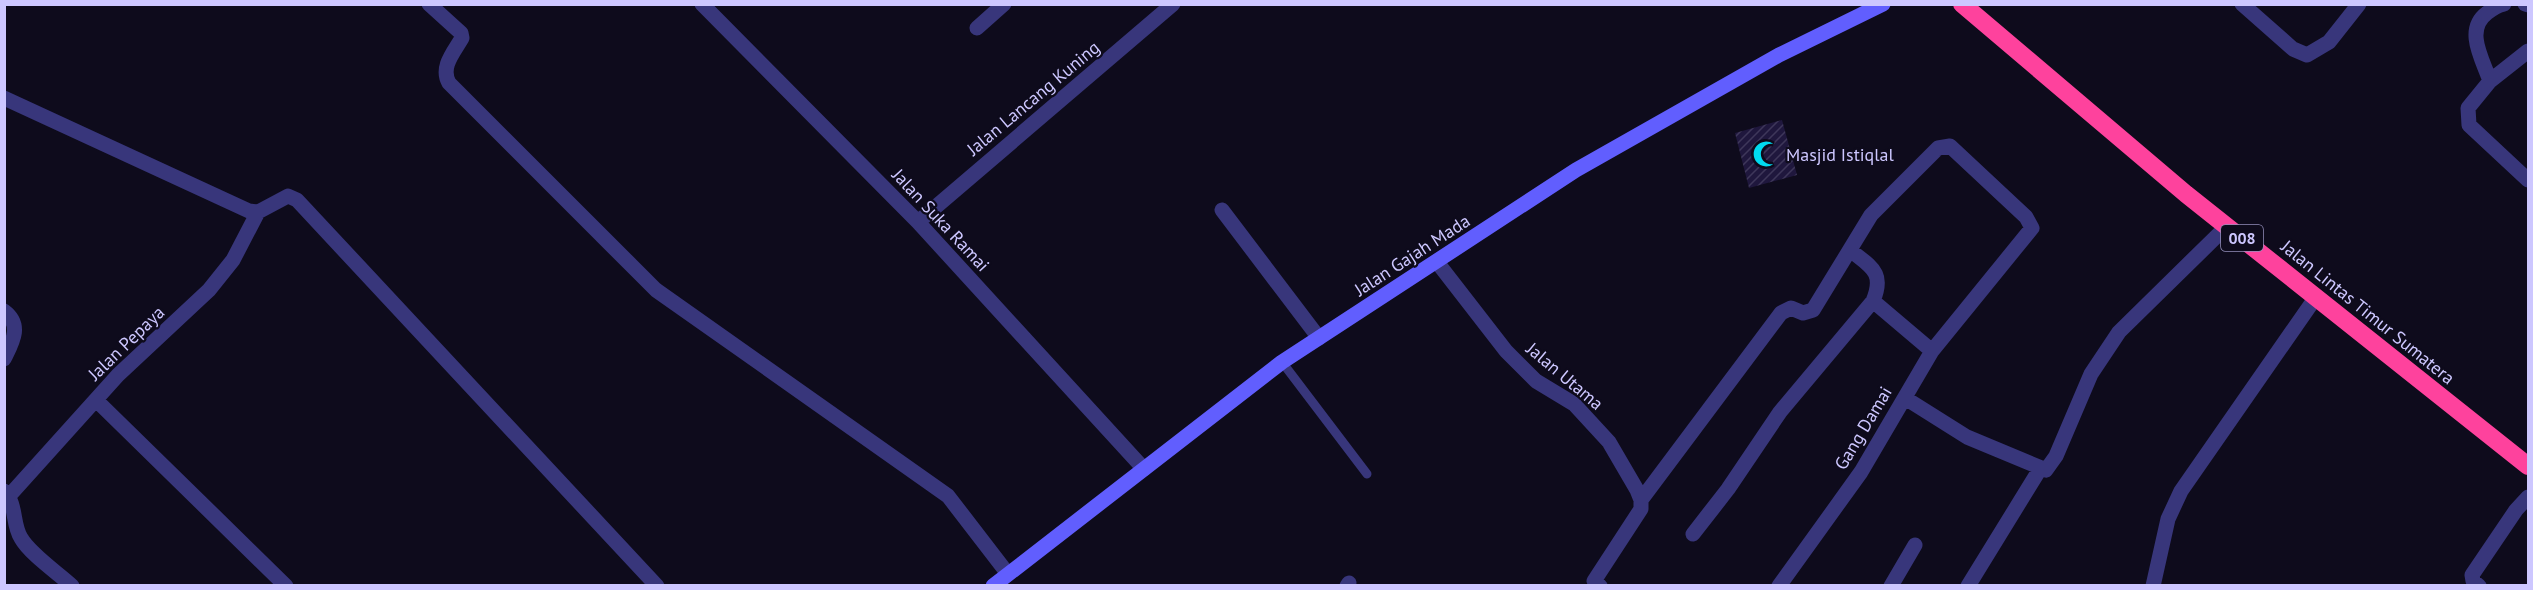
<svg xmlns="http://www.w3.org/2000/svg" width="2533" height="590" font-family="'PT Sans',sans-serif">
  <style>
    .building { fill: url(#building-hatch) }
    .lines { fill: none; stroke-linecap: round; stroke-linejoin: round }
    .lane { stroke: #38367b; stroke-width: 9 }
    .street { stroke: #38367b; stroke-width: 15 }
    .secondary { stroke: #615efe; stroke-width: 15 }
    .highway { stroke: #fe429d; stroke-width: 18 }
    .labels { text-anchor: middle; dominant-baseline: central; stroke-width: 4.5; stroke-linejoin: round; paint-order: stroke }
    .shield { fill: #0e0b1c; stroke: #948fbb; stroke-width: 1.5 }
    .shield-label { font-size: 16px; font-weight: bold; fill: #cdc7ff }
    .street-label { font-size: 18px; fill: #cdc7ff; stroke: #0e0b1c }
    .poi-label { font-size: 18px; fill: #cdc7ff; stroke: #0e0b1c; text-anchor: start }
  </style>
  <defs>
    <pattern id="building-hatch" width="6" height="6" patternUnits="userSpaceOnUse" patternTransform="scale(1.5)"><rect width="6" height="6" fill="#1f173d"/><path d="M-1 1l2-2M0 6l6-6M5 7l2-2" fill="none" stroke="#3e375a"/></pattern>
  </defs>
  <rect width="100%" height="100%" fill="#0e0b1c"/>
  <path class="building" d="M 1782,120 L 1797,175 L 1749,188 L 1735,133 Z"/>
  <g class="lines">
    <path class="lane" d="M 1282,362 L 1367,474"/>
    <path class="street" d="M 429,4 L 461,33 L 462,38 C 454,52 440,67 449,83 L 656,290 L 948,496 L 1008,574
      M 702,4 L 918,222 L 1144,469
      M 2242,4 L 2293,49 L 2307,55 L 2329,42 L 2359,4
      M 2504,4 C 2497,5 2492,9 2487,13 C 2464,30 2483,60 2490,81 L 2528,51
      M 2525,4 L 2528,5
      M 977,28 L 1004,4
      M 2490,81 L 2468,108 L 2469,125 L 2528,180
      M 4,98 L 249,211 L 258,212 L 288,196 L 297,200 L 657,586
      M 1222,210 L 1319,338
      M 918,222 L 1173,4
      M 1437,262 L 1506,351 L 1536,381 L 1574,404 L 1609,442 L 1637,490 L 1641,500 L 1641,509 L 1594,581 L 1600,586
      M 1873,301 L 1932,351
      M 4,311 C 23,325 12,343 4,359
      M 1905,398 L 1967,437 L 2046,470 L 2056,456 L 2091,374 L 2119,332 L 2227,226
      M 96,400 L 286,586
      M 4,491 C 17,504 12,524 21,538 C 30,554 58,573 72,586
      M 9,496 L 118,375 L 209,290 L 233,260 L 258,212
      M 1641,500 L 1781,313 L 1791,308 L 1803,313 L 1813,310 L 1871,215 L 1938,148 L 1950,146 L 2026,217 L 2032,228 L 1932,351 L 1861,472 L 1779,586
      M 1693,534 L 1728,489 L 1780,412 L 1873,301 C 1885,272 1871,267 1850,250
      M 1347,586 L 1349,583
      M 1891,586 L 1915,545
      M 1968,586 L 2040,469
      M 2153,586 L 2168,519 L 2181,491 L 2316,297
      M 2479,586 L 2473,581 L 2472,575 L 2516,510 L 2528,497"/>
    <path class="secondary" d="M 993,586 L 1282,362 L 1576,170 L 1779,55 L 1883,4"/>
    <path class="highway" d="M 1962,4 L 2186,194 L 2528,466"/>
  </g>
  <defs>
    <g id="mosque-bare" transform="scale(2.07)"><path d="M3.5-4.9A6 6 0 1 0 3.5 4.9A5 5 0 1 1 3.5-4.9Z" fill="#01daf0" stroke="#0e0b1c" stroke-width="2.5" paint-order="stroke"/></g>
  </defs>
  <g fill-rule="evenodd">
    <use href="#mosque-bare" x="1766" y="154"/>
  </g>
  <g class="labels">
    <rect class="shield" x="2221" y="225" width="42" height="26" rx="4.5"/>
    <g class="shield-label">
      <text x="2242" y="238">008</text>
    </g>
    <g class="street-label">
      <text transform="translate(1033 98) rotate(-40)">Jalan Lancang Kuning</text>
      <text transform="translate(941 220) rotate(47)">Jalan Suka Ramai</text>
      <text transform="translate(1412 255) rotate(-33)">Jalan Gajah Mada</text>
      <text transform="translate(2368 312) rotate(39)">Jalan Lintas Timur Sumatera</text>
      <text transform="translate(126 343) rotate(-44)">Jalan Pepaya</text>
      <text transform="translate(1565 376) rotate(40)">Jalan Utama</text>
      <text transform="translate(1863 428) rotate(-59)">Gang Damai</text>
    </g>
    <g class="poi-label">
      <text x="1786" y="154">Masjid Istiqlal</text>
    </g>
  </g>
  <rect width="2533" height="590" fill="none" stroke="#cdc7ff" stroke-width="12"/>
</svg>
